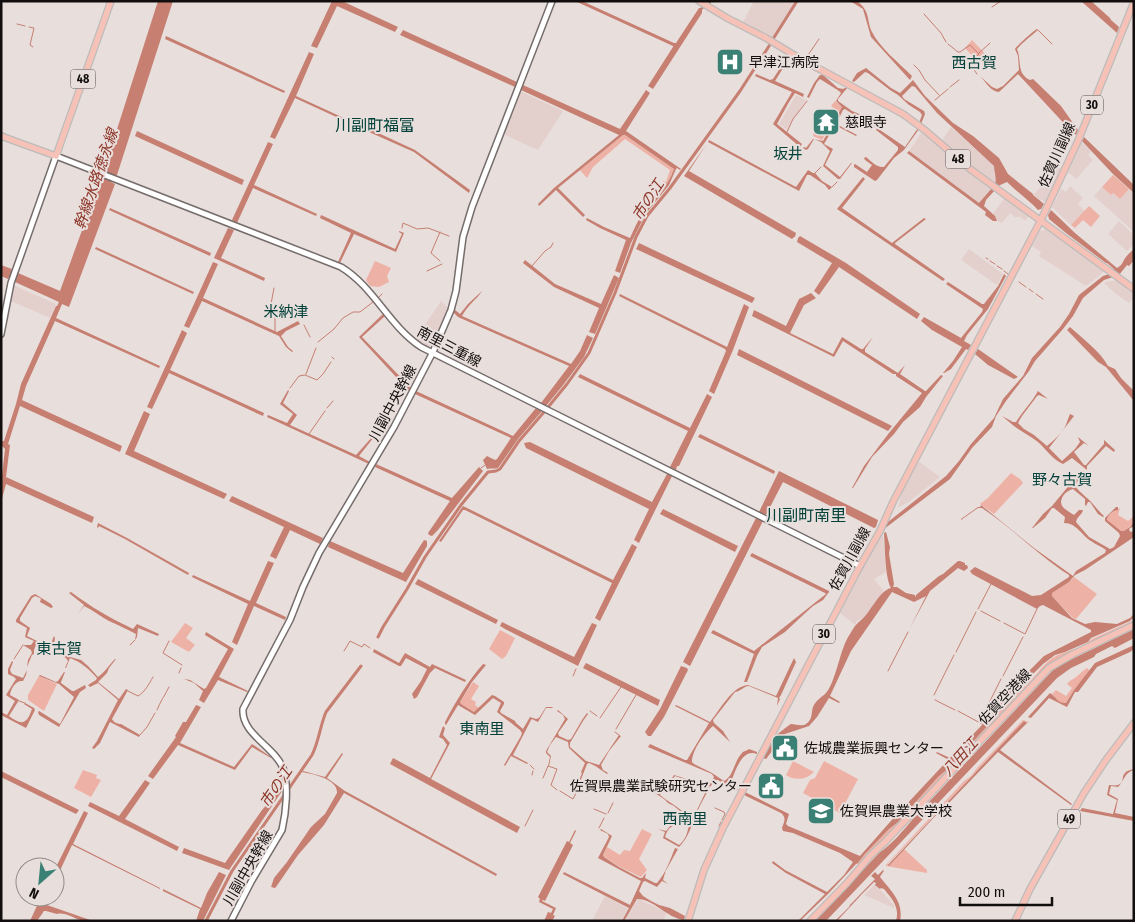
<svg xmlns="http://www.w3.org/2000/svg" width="1135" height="922" font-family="'Fira Sans Condensed','Noto Sans JP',sans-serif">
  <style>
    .built { fill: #e3d0cd }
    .green { fill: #eeb1a5 }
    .water { fill: #c67f71; fill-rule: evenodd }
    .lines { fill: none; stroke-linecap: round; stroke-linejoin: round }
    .stream { stroke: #c67f71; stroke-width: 1 }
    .canal { stroke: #c67f71; stroke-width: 3 }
    .secondary-casing { stroke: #756d6b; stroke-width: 8 }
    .primary-casing { stroke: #bcbcbb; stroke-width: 8 }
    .secondary { stroke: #fff; stroke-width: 5 }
    .primary { stroke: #f6c2b8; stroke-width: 5.5 }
    .labels { text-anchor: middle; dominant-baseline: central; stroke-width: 4; stroke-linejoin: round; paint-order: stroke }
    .shield { fill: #e8dedc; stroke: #524c4b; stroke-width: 1 }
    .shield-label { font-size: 12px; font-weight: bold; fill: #110e0d }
    .poi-label { font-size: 14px; fill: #110e0d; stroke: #e8dedc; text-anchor: start }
    .street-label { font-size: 14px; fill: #110e0d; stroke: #e8dedc }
    .neighbourhood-label { font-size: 15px; fill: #014139; stroke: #e8dedc }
    .water-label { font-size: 15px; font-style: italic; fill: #8c3527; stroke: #e8dedc }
    .quarter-label { font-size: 16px; fill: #014139; stroke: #e8dedc }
  </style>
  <rect width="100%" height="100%" fill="#e8dedc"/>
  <path class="built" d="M 754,1 L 796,1 L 773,38 L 743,22 Z
    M 520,91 L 563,111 L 538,150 L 503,134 Z
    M 796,95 L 806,100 L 793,119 L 787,130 L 779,124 Z
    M 951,127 L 994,166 L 994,173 L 996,179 L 994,184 L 966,164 L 941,142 Z
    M 922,132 L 960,164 L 992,188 L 979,203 L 909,151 Z
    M 1082,142 L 1091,151 L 1088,155 L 1093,160 L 1076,179 L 1068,172 Z
    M 1058,167 L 1062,170 L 1045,203 L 1041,199 L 1040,201 L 1034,195 L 1034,194 Z
    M 1070,186 L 1083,198 L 1078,204 L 1085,211 L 1071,225 L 1052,207 L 1061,189 L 1066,192 Z
    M 1102,187 L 1111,195 L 1112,193 L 1120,199 L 1129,189 L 1134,193 L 1134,232 L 1094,196 Z
    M 1005,197 L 1030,215 L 1025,221 L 1020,217 L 1015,217 L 1010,213 L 1002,223 L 999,222 L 993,214 Z
    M 1119,221 L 1134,235 L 1134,244 L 1127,251 L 1108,234 Z
    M 1046,229 L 1052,234 L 1054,233 L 1105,271 L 1086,286 L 1039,256 L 1041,252 L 1032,246 L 1040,231 Z
    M 969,249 L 1003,274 L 997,285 L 961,260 Z
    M 1118,280 L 1134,292 L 1134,301 L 1132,300 L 1129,303 L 1116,294 L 1104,283 L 1106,282 Z
    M 13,285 L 56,304 L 50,318 L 9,300 Z
    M 441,301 L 449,309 L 445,320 L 434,344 L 427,347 L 415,340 Z
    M 918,461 L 940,477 L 910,501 L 898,508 L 902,492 Z
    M 883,534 L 886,572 L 874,579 L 884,591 L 865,616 L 857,621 L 855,625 L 839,612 L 880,535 Z
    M 875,884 L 894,905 L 894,908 L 864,895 Z
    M 605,896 L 631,910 L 638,899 L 666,912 L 666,914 L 663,921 L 592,921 Z"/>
  <path class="green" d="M 972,40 L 991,60 L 985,66 L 977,57 L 975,59 L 965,48 Z
    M 835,101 L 842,107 L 822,140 L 813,136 L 814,130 L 821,119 L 830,125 L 837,112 L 833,110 L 834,108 L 831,106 Z
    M 623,135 L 625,135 L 674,169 C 670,181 663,189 655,199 L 652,197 L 653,194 L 655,194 L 657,189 L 660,190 L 663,181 L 666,182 L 670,170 L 625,139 L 593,167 L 587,178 L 580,170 Z
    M 1113,175 L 1129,189 L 1120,199 L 1113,193 L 1111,195 L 1102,187 Z
    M 1089,206 L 1100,216 L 1091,227 L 1083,220 L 1075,228 L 1071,225 Z
    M 375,261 L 391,268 L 387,276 L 389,282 L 379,287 L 370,286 L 366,280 Z
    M 1011,473 L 1020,479 L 1023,483 L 994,514 L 980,504 L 988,498 Z
    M 1120,508 L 1118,515 L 1128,521 L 1134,516 C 1134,523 1130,527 1124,531 L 1121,531 L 1107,521 C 1107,513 1115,511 1120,508 Z
    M 1074,577 L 1097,594 L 1076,619 L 1073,618 L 1052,596 L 1052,593 L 1069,582 Z
    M 1132,621 L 1133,623 L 1072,652 L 1051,664 L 1008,707 L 1005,713 L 885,839 L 866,855 L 860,865 L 856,864 L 858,863 L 864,855 L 889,829 L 897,823 L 938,777 L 950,767 L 990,723 L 1006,704 L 1014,698 L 1014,699 L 1016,697 L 1015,694 C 1021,689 1028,684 1033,678 C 1040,670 1046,661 1056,656 C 1068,650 1082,649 1092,639 Z
    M 185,623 L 193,628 L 186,638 L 195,645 L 189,652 L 171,642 Z
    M 500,630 L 515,638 L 506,656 L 502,659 L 489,649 Z
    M 1087,668 L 1090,671 L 1074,690 L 1066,703 L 1065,704 L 1058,702 L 1052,694 L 1056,690 L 1066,696 L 1072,688 L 1067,684 C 1070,680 1072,680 1076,677 C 1080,674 1082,671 1087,668 Z
    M 39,676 L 57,684 L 44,711 L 28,700 L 28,695 Z
    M 473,682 L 479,686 L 471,699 L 476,702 L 475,705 L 479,708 L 474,712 L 461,704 L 460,702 Z
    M 1023,720 L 1029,722 L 1027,723 L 1024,721 L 888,864 L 890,865 L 904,849 L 927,870 L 927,873 L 886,866 L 886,865 L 964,781 L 971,776 L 977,768 Z
    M 793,761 L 814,772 C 806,780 795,781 786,775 Z
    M 824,761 L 858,779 L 840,813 L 803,793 L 810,780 L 815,778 Z
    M 83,770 L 97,775 L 96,778 L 101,780 L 91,797 L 74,788 Z
    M 642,829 L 652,834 L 639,859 L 647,870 L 641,877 L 620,867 L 603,856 L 607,847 L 620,855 L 624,850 L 630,851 Z"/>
  <path class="water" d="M 158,1 L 173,1 L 117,175 L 114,175 L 111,182 L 115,184 L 69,307 L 62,304 L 56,318 L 160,366 L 159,368 L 55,321 L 26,386 L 22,400 L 122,446 L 120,452 L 20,406 L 8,444 L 10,445 L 6,477 L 94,517 L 92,523 L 6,484 L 1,502 L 2,476 L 5,449 L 1,445 L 1,441 L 4,441 L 16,404 L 21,384 L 56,306 L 57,306 L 59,302 L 15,282 L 15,280 L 9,277 L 8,279 L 1,276 L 1,265 L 12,269 L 11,272 L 17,275 L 18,273 L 60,291 L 101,178 L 104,179 L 105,179 L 107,172 L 104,170 Z
    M 332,1 L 342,1 L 398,27 L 395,32 L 337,6 L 317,48 L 311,46 Z
    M 575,1 L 582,1 L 674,43 L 676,43 L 699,8 L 700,8 L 702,7 L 700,5 L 703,1 L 711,1 L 711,5 L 708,9 L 704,8 L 702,10 L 702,13 L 653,89 L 648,86 L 673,47 L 673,46 Z
    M 850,1 L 857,1 C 871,12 866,19 872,32 C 880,48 899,63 912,76 L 910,80 L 871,37 L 863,9 Z
    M 1081,1 L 1091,1 L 1110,18 L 1111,20 L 1119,27 L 1117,33 Z
    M 1037,29 L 1038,30 C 1031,36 1022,43 1017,49 C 1022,61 1016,73 1030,80 L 1033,79 L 1061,106 L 1078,130 L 1076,135 L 1071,131 L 1018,74 L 999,92 C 991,92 986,82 980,76 L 992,87 L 997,89 L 1003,86 L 1019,70 L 1018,56 L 1015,49 C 1017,46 1033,31 1037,29 Z
    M 403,30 L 517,82 L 515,87 L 400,35 Z
    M 166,36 L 285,91 L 284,93 L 165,39 Z
    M 309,52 L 314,54 L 296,96 L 357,124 L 356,126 L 295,98 L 275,139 L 270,137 Z
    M 788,56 L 790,57 L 775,81 L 804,94 L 803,97 L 795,93 L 789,102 L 777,124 L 802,144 L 800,147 L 773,124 L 792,92 L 755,76 L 756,74 L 770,80 L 773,79 Z
    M 866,68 L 891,88 L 900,93 L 913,80 L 925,96 L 953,123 L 973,136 L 999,158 L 1008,174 L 1033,194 L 1033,195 L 1044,204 L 1041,209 L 1038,210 C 1029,200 1017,192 1007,182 L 998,186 L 995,184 C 997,178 994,172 994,166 L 937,113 L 915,87 L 912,86 L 902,96 L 904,99 L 924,111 L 925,114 L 921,124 L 919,123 L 922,115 L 920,112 L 909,105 L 898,95 L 890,90 L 868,73 L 865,72 L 854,82 L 852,81 L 857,73 Z
    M 820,75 L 823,75 L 838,88 L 843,89 L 847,87 L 848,87 L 838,99 L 838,101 L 852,111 L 864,116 L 864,118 L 875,125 L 874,128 L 845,109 L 843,110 L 836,124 L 857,135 L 856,136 L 835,125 L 824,144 L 833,149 L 825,165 L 840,177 L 851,163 L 852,163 L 840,179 L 838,179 L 823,166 L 830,151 L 821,142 L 814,139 L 808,149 L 806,150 L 803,148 L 804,147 L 806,148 L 813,139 L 823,141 L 842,107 L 836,101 L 841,93 L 839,91 L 820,79 L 817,82 L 809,98 L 807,97 L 814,83 Z
    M 523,85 L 620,129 L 646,90 L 650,93 L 626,131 L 681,169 L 680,170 L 677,168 L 676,169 L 669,185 L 648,211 L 643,219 L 631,243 L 620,273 L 615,271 L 626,240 L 600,228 L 586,220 L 587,218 L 604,227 L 630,238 C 634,230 637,221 643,214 C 654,199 668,187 674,169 L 625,135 L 623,135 L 558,188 L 585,215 L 583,217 L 556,190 L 539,206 L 538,204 L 554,188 L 619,135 L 521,90 Z
    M 361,125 L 415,150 L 470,190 L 469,193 L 414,152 L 360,128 Z
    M 877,128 L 905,147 L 918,128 L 919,129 L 904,150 L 894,158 L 877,180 L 875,181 L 854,167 L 854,165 L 855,164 L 867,172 L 872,165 L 865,160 L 864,158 L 866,157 C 871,161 877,168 884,167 L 898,150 L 898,147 L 876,130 Z
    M 137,131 L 244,180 L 242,185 L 135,136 Z
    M 1084,137 L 1134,185 L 1134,193 L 1113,174 L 1082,141 Z
    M 709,140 L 796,187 L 808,170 L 813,173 L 815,173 L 822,181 L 832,187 L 829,190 L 825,185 L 810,175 L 807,175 L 799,191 L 708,142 Z
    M 268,142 L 273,144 L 254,185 L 317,214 L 316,216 L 253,188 L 237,223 L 232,220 Z
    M 706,145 L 689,171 L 796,233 L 795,237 L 794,237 L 792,239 L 684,176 Z
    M 909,151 L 979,203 L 992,188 L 995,190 L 986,200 L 984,206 L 995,216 L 997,221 L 993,221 L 985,215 L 986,212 L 907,153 Z
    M 863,177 L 865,179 L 842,208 L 892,243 L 924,218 L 926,219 L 895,243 L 895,244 L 945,279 L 943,281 L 837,209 Z
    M 110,208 L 211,253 L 210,256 L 109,210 Z
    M 1051,210 L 1075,233 L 1117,268 C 1123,265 1122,262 1126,257 C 1128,254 1131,252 1134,249 L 1134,260 L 1129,266 L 1127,265 L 1119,275 L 1113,271 L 1114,269 L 1107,263 L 1106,263 L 1066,233 L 1049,219 L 1048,215 Z
    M 321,215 L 395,249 L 402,234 L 399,232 L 399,231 L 404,233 L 396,252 L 354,234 L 340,263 L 338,262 L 351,233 L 320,218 Z
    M 228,228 L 234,230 L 221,258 L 265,278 L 264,281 L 214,258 Z
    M 800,236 L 846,263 L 920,314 L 917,319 L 839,267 L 819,295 L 814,291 L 832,263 L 797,242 L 798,238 Z
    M 639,243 L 755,298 L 752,303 L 636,249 Z
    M 96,247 L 194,292 L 193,294 L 95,249 Z
    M 525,260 L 555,284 L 601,304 L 614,275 L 619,278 L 595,334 L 589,332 L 599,308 L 554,287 L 523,263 Z
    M 213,262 L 218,264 L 203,298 L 277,332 L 298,321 L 300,324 L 286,331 L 281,336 L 288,347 L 293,351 L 292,352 L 286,347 L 279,336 L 202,301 L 189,328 L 184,326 Z
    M 1004,274 L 1006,276 L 988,309 L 967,335 L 964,341 L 971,345 L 968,350 L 966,349 L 951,369 L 944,373 L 943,373 L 953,361 L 962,347 L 932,330 L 921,321 L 924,317 L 961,338 L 982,312 L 983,309 L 946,284 L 948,282 L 982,304 L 984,304 L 998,286 Z
    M 1109,274 L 1113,277 L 1104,280 L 1083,298 L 1073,316 L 1063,329 L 1035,361 L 1029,371 L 1006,401 L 996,416 L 992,427 L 972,448 L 950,479 L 884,529 L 888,522 L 946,476 L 959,461 L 971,444 L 994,418 L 1003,399 L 1023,376 L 1032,358 L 1060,327 L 1069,314 L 1079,295 L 1103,276 Z
    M 482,291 C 477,299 467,306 462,316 L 571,364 L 580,351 L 587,335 L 593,338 L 584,357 L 564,384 L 546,406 L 541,403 L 569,366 L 458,317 L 452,311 L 454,309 L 460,314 L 468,304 Z
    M 811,293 L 816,298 L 804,305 L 790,333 L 833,354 L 842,337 L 861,349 L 863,349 L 873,337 L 865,349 L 865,352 L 898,373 L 905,365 L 900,374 L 925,391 L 926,391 L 941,375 L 943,376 L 926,397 L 920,407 L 903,422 L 894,434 L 872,457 L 853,488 L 852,488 L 864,466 L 889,433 L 922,393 L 896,376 L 896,374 L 893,374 L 843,341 L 834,357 L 752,316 L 754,310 L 786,326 L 799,299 Z
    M 620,294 L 727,347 L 744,304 L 749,307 L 733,350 L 714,394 L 709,391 L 726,351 L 725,349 L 619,296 Z
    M 383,314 L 385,316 L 362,337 L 411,388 L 409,391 L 359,337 Z
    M 1070,327 C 1083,339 1100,351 1108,366 L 1115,369 L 1121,378 L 1134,391 L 1134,401 L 1106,367 L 1098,362 L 1067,330 Z
    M 182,330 L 187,333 L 170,370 L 264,413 L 263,416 L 169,373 L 152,409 L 147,407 Z
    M 739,349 L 892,426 L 888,431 L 737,355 Z
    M 978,349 L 1018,377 L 1014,379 L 988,365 L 975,354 Z
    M 580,374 L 690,428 L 707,394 L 712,397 L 679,466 L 677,466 L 676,470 L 670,467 L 688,431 L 578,377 Z
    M 288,390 L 289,391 L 283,403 L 297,415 L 290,425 L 356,455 L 373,436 L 388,425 L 389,426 L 374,437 L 359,456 L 370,462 L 369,464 L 267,417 L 268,415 L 287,423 L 293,414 L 280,404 Z
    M 416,391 L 513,436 L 536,408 L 542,411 L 518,439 L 498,468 C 494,469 491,468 487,469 L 483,460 L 487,456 L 495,460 L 497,459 L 511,438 L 415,394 Z
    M 1038,391 L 1048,399 L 1039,395 L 1037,396 C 1031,405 1023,413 1018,423 L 1024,429 L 1034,435 L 1047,446 C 1053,441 1061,434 1065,427 C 1067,423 1068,418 1070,414 L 1074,416 L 1049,448 L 1062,461 L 1075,449 L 1080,442 L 1078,437 L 1089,446 L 1084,443 L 1074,452 L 1084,465 L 1086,465 L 1104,444 L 1104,440 L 1115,450 L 1114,452 L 1106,446 L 1087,466 L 1087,470 L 1072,458 L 1063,464 C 1052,459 1046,449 1038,442 C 1031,436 1022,432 1014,426 C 1010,423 1006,419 1002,416 L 1013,422 L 1016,422 C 1023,411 1032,402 1038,391 Z
    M 144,411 L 150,414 L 134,451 L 227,494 L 224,499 L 125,454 Z
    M 700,434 L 775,471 L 774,474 L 698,437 Z
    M 530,442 L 652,502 L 667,474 L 672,476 L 639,543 L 634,540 L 649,509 L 526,448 L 524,443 Z
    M 376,464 L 452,498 L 479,467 L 483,471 L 438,530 L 432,536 L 429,535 L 428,533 L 450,501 L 375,467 Z
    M 779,471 L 878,520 L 876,527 L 874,528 L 783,482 L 766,515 L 759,512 Z
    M 1084,471 L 1086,472 C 1081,477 1076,481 1076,487 C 1080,493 1087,497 1092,503 C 1096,507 1099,512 1104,516 L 1103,517 L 1098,514 L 1090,502 L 1088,502 L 1086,506 L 1085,505 L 1085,499 L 1073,489 C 1069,490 1066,492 1063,496 C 1057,506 1066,510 1074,515 L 1079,510 L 1083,510 C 1082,515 1077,516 1076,522 L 1089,537 L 1110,549 L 1114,547 L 1120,536 L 1119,533 L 1105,521 L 1105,518 L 1116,507 L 1118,507 L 1118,510 C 1113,510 1107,516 1107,520 L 1121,531 L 1124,531 L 1130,527 L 1134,521 L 1133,527 L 1130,528 L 1129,530 L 1131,532 L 1134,531 L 1134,537 L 1085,570 L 1075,575 L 1069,582 L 1052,593 L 1052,596 L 1072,618 L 1085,624 L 1095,622 L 1117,624 L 1130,618 L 1134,614 L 1134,617 L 1130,621 L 1091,638 L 1088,642 L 1065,652 L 1055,655 L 1043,664 L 1028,679 L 1014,694 L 1014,698 L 1006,704 L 990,723 L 950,767 L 938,777 L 897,823 L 889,829 L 864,855 L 858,863 L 856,864 L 828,894 L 800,921 L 798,921 L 825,894 L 786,873 L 772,863 L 773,861 L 785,870 L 827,892 L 844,875 L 853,862 L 840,853 L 793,833 L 783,831 L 782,828 C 784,822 787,818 781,813 L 744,795 L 745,792 L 789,814 L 786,824 L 788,826 L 860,856 L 890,822 L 948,760 L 947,759 L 936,753 L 937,752 L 950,758 L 982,725 L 1001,700 L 1016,684 L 1044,656 L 1091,632 L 1091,630 L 1043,605 L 1040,606 L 1037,609 L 972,574 L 970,571 L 975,567 L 1032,596 L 1041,595 L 1069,577 L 1069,575 C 1038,555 1012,528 982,508 L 978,508 L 961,520 L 961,519 L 978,507 L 980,507 L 981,505 L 1034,548 L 1073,576 L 1076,571 L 1105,553 L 1106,550 C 1101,546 1096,545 1091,541 C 1082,536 1077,523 1064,523 L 1065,517 L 1054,508 L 1052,508 L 1045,518 L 1033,528 L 1032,528 L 1043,514 L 1052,506 L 1071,483 Z
    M 232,496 L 323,538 L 320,544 L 290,530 L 276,559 L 270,556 L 284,527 L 229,501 Z
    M 463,506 L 613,580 L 632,544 L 637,547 L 600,621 L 595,618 L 612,583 L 465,510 L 463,510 L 441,542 L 439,541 Z
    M 663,509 L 738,546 L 735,552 L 660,514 Z
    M 756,518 L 763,521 L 690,666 L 683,662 Z
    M 98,523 L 127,538 L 189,573 L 188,575 L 125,539 L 99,526 L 98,528 L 97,527 Z
    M 886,532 L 890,547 L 889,554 L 894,584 L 893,587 L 897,587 L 906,593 L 915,595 L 915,597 L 916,596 L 916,595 L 939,576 L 943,574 L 958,561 L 960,561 L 965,563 L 965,565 L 967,565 L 968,568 L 964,571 L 958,568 L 930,591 L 910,628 L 926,596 L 914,602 L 892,592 L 851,651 L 830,696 L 840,702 L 839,703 L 829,698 L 817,717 L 809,726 L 785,734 L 766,759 L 763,758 C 765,753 770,742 773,738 C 775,736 789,725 791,724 C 796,724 801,727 806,724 C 813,720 811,712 813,707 C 816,700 822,697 826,693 C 834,684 839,658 844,646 C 846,640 851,632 855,626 C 858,622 863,619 866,615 C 872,608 881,590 891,588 C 885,578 885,546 884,533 Z
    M 424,540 L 427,541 L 427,546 L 406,582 L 328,547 L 330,541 L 403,573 Z
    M 752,553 L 829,591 L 829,592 L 823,600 L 813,606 L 802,616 L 785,632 L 762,647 L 757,656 L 747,682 L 744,682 L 754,654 L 711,633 L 713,630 L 754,651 L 826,594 L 825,593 L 750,556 Z
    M 268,561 L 274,563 L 256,603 L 286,617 L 285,620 L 254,606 L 237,645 L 232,642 L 248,604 L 192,577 L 193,575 L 250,601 Z
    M 418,579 L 498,620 L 496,624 L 415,584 Z
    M 71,592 C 91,607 110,618 133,629 L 137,624 L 159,634 L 158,636 L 138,628 L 137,637 L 135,640 L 136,634 C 127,629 118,625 109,621 C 101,617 93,610 84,606 L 78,614 L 84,605 L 69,593 Z
    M 35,594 L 51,604 L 53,607 L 51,608 L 40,602 L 41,599 L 40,598 L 35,596 L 32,598 L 20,618 L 20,621 L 30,628 L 27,636 L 37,641 L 37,642 L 34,650 L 34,654 L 32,655 L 27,667 L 28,660 L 32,653 L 31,650 L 23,645 L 31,645 L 34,641 L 25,637 L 27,628 L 16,622 L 16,620 L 31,596 Z
    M 502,622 L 574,657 L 592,623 L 597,625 L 578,666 L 505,629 L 500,626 Z
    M 1134,629 L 1134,638 L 1115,648 L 1112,646 L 1096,654 L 1094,657 L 1071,668 L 1057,678 L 826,921 L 815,921 L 879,853 C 892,844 902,832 912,820 L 1053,670 L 1068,661 Z
    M 206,632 L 234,649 L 219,677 L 248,691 L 247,692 L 218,680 L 204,703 L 199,700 L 203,691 L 194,683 L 184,679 L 190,680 L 204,689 L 206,688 L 228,649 L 205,635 Z
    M 54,636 L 55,638 L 54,644 L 58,650 L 70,657 L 81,660 L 88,666 L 98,677 C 105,672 109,665 115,659 L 116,659 L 109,668 L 107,673 L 98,682 L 119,699 L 126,689 L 128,690 L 112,719 C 113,722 118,724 121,724 L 140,735 L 139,737 L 110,722 L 100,743 L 94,749 L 92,748 L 97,741 L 118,700 L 98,683 L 90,687 L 88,685 L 96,680 L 97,678 C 89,669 81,662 70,658 L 66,668 L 65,668 L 68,661 L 66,658 L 55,652 L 52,641 Z
    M 1134,645 L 1134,649 L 1130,652 L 1097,667 L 1078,692 L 1075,692 L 1067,707 L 1049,698 L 1031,718 L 1028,717 L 1050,693 C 1056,697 1058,704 1066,703 L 1074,690 L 1095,663 Z
    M 374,649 L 399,663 L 405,653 L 430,667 L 432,664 L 466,680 L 465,682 L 435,668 L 430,673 L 417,697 L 414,699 L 412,694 L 421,681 L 427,669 L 406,658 L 401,666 L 399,666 L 373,652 Z
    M 794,658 L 796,662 L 781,695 L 779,698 L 780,699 L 777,706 L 778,698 L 749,686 C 744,686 741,691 735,692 L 713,720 L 714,723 L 723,731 L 730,742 L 713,726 C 704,734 692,750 692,762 L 694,764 L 712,773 L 724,781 C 734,776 734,761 742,753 C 742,752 748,750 749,749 L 757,752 L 757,754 C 741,748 735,773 730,784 L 733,787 L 738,789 L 736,791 L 734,791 L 718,780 L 715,780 L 710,787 L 709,786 L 714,777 L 712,774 L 648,747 L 650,744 L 685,760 L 687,760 L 709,723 L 675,706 L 676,705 L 710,722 C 720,710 732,686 748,685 L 776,696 Z
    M 12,661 L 13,662 L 10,670 L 12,674 L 23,678 L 27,670 L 26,675 L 23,681 C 16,680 11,688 10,695 L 19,700 L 9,716 C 22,726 27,724 32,709 L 24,704 L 25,703 L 34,708 L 35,710 L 26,728 L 1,715 L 1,712 L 7,715 L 15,701 L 6,695 L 16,679 L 14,677 L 8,674 L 8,669 Z
    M 586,663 L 660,700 L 658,706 L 583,668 Z
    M 483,664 L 486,665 L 472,682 L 460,702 L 461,704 L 474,712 L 492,695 L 495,696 L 504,702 L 504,704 L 500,711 L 501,713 L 515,721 L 516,723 L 523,729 L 530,717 L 536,719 L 539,718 L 546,707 L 553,707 L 552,708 L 546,708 L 538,722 L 532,719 L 531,720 L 513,755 L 528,763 L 527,764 L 511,756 L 505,766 L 504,765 L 521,736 L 522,733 L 520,730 L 497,712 L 501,703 L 493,698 L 475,715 L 458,705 L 446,725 L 445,724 L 445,722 C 456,701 468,681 483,664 Z
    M 681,666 L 687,668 L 688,670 L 664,717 L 651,736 L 648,736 L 645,732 L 660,709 Z
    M 64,672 L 65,672 L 61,682 L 61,683 L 72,691 L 74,691 L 85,685 L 86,688 L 80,692 L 59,727 L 39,715 L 38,712 L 39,711 L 60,724 L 74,697 L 59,684 L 39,676 L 40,675 L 56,682 L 58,681 Z
    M 196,705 L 201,707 L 180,743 L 234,767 L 252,744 L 271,757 L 271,758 L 252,747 L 235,770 L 178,745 L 153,779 L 148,776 L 176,737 L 175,736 L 183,722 L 186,722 Z
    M 558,710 L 568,719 L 558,733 L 559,736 L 568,740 L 571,739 L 582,720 L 587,713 L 588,714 L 583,721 L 570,743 L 570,747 L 586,761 L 599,765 L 619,735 L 621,736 L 609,751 L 601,765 L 603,770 L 608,773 L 607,774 C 599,769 599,767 589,763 L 587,764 L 580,782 L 581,784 L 596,791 L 595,792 L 578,783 L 582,773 L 581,772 L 585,763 L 569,748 L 568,742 L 556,737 L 550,745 L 547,752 L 551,756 L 549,766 L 548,766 L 550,757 L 546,753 L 546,751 L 565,719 L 563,715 L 557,711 Z
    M 1024,721 L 1027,723 L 1000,750 L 1072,804 L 1071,805 L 998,752 L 945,807 L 939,812 L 889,866 L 888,865 Z
    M 443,726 L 445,728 L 443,735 L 450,743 L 431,779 L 520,827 L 517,833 L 390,764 L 393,758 L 430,778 L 447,745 L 443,739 L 439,737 Z
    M 342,753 L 343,754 L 327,778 L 345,791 L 497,874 L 496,876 L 344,793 L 324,825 L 298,855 L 276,887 L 275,888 L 271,887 L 274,878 L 287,862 L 311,827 L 325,814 L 337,793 C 338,779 313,774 302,772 L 303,771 L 325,777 Z
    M 1134,769 L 1134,770 C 1124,773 1124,781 1118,787 L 1111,786 L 1109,794 L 1118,799 L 1115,813 L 1134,817 L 1134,821 L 1080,811 L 1082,808 L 1113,814 L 1117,800 L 1107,795 L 1109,785 C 1112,785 1115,786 1118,785 C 1127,782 1117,772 1134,769 Z
    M 1,771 L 79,810 L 76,814 L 1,777 Z
    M 674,775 L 693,781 L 699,786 L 706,789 L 707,787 L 709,788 C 706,795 701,803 698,810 C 693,822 688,839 679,847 L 663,838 L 665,832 L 658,829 L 666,831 L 671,825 L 675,823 L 680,811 L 674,806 L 668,803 L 664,799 L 649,789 L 650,788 L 657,793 L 660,793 L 666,783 L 670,781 ZM 675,776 L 693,782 L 698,788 L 706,791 L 688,829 C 687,835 684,841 679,845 L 665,837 C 667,831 669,827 675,825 L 682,811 C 675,805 667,801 660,795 C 665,786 670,783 675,776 Z
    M 145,780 L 150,783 L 125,819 L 179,847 L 177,851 L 88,806 L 90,802 L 119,816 Z
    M 282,788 L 282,791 L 229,870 L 182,853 L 184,848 L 225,863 L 262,810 Z
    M 84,811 L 88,813 L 73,844 L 160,888 L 160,889 L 72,845 L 56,879 L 55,878 L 55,869 Z
    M 601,829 L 612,836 L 603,855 L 604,857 L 619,867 L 640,878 L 642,878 L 646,873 L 645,878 L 655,883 L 657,883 C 666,873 670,860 675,848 L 678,849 L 665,872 L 666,874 L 665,873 L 663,880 L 668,884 L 662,881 L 657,887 L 645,881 L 643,882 L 639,891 L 643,896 L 651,901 L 659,905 L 670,908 L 685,916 L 684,920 C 667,918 654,899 637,899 L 624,921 L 622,921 L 629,908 L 563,874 L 564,872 L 630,905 L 641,881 L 598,858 L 609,837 L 608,834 L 600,830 Z
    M 575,830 L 576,831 L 570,843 L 573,845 L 545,901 L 543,900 L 542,901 L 556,908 L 553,915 L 555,916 L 552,921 L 544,921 L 548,912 L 551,913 L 553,909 L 539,902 L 540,899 L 538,897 L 567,841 L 569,842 Z
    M 883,870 L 884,871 L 881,875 L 880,877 C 891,891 904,902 900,921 L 896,921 C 900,907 892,899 884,889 L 881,888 L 880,889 L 875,885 L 876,883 L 874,882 L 862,894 L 837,921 L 835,921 L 849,907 L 850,905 L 875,879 L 871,876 L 875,872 L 878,875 Z
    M 219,872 L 226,875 L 203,921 L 196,921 L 200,909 L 163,891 L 163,889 L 201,908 L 207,893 Z
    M 41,897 L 47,897 L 44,904 L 93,921 C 89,921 84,922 80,920 C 73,918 65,912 57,914 L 46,911 L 44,911 L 37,921 L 30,921 Z"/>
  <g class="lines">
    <path class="stream" d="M 992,7 L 1001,1
      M 924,14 L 941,33 L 946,42
      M 17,24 L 25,26
      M 29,27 L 34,28 L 30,45 L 33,47
      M 1038,30 L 1052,44
      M 948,44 L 958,52 L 960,52 L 970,45 L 979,54 L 969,63 L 977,74
      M 979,53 L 990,43
      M 790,58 L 818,72
      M 806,58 L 819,39
      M 914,65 L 919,70 L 925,80 L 939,95
      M 950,87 L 959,80
      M 935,100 L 948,89
      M 1,132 L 10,136
      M 787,132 L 793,119 L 807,101
      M 815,173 L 821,167
      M 832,187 L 837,182
      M 402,228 L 403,223 L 417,229 L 428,228 L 449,236
      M 440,232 L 431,253 L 440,261
      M 986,258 L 988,259
      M 990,261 L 995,264
      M 532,266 L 545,251 L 551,247 L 553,243
      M 997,266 L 1002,269
      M 427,271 L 442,264
      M 1004,271 L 1008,274
      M 1019,282 L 1026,287
      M 274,288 L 271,304 L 275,306 L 275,331
      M 1029,289 L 1033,292
      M 1036,294 L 1043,299
      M 378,298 L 382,294
      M 304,325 L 310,337
      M 318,342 L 334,329 L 343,318 L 353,312 L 360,312 L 373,302
      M 332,357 L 334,359
      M 306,374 L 316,348
      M 290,388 L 299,376 L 305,375 L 317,380 L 323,374 L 331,362
      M 327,408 L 333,401
      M 309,434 L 325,411
      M 481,468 L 485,465
      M 978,609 L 991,584
      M 981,611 L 1000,621
      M 1004,623 L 1025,634 L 1037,609
      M 169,641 L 163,653 L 182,665
      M 130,645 L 135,640
      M 344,651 L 350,641 L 362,647 L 364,644 L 370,648
      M 956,652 L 976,612
      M 14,659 L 23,645
      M 888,671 L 908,632
      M 179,673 L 181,668
      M 573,676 L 576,669
      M 1003,676 L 1023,637
      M 128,691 L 138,696 C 145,692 149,684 153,677
      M 934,695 L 954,655
      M 935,700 L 955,710
      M 19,701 L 25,703
      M 157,710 C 160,702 165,695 169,687
      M 590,711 L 597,716
      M 958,711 L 984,725
      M 600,718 L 621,687
      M 981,719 L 1001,679
      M 616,729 L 636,695
      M 615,732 L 619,735
      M 140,735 L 147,727 L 155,713
      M 530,765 L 534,769
      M 532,775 L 533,771
      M 543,778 L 548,766 L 557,769 L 551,785 L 557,790
      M 560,791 L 573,799 L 578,789
      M 715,808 L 724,812 L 725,814 L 722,820
      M 594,809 L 606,814
      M 608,813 L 613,803
      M 525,826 L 533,810
      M 719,826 L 721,822
      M 599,828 L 604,818"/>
    <path class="canal" d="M 773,39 L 797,1
      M 549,406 L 567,384 L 589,353 L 615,293 L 636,237 L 647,216 L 670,188 L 740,91 L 771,43
      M 378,637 L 383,627 L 407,589 L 425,557 L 461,505 L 483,478 L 488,472 L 496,471 L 500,469 L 519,441 L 544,412
      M 206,921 L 232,871 L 312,755 C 319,741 320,726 326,712 L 361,666"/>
    <g class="secondary-casing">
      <path id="secondary" d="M 1,334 L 11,283 L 56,156 L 341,267 C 374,287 389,326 421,347 L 860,566
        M 231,921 L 251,882 L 282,830 C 286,813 289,785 283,768 C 274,746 241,734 243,709 L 290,620 L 303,587 L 319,553 L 394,427 L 433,352 L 451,310 L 456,291 L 463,237 L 472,207 L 552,1"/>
    </g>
    <g class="primary-casing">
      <path id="primary" d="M 699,1 L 727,18 L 766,38 L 799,58 L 903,114 L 926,131 L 970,169 L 1134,289
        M 1,136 L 56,156 L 111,1
        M 688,921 L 704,870 L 723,828 L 860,566 L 880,531 L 893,502 L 1041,220 L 1078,141 L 1134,2
        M 810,921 L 847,883 L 871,855 L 885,842 L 1049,668 L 1073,654 L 1134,625
        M 1015,921 L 1030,889 L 1084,793 L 1106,760 L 1134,723"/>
    </g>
    <use href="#secondary" class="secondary"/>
    <use href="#primary" class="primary"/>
  </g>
  <defs>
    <g id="hospital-square" transform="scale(1.4375)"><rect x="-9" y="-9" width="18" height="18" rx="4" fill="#3b8074" stroke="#e8dedc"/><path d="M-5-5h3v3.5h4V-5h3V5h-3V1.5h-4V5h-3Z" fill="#fff"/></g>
    <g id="temple-square" transform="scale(1.4375)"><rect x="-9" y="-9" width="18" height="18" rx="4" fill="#3b8074" stroke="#e8dedc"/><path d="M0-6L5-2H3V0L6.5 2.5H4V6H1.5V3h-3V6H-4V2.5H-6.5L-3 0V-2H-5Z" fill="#fff"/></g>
    <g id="civic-square" transform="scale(1.4375)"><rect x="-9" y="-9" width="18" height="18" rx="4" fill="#3b8074" stroke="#e8dedc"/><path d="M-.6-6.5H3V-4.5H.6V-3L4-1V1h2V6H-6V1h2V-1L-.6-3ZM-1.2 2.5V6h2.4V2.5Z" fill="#fff"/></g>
    <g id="university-square" transform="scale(1.4375)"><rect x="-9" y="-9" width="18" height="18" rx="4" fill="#3b8074" stroke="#e8dedc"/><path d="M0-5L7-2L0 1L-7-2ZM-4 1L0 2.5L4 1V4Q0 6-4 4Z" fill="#fff"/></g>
  </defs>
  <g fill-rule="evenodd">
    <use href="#hospital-square" x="730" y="62"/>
    <use href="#temple-square" x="826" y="122"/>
    <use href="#civic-square" x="785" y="748"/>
    <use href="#civic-square" x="771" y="786"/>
    <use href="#university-square" x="821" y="811"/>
  </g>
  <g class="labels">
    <g class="shield">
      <rect x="70.5" y="69.5" width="25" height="19" rx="4"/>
      <rect x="1081" y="95.5" width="22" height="19" rx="4"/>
      <rect x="945.5" y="149.5" width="25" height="19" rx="4"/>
      <rect x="813" y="624.5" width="22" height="19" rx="4"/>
      <rect x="1058" y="809.5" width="22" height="19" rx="4"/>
    </g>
    <g class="shield-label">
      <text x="83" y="79">48</text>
      <text x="1092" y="105">30</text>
      <text x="958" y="159">48</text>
      <text x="824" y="634">30</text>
      <text x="1069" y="819">49</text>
    </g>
    <g class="poi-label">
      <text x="749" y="62">早津江病院</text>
      <text x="845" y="122">慈眼寺</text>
      <text x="804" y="748">佐城農業振興センター</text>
      <text x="752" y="786" text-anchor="end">佐賀県農業試験研究センター</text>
      <text x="840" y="811">佐賀県農業大学校</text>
    </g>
    <g class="street-label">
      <text transform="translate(1057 155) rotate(-66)">佐賀川副線</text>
      <text transform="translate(449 347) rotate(28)">南里三重線</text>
      <text transform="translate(393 403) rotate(-62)">川副中央幹線</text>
      <text transform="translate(850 559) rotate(-61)">佐賀川副線</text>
      <text transform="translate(1005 697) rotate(-47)">佐賀空港線</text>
      <text transform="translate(248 868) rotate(-60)">川副中央幹線</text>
    </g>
    <g class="neighbourhood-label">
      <text x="974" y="63">西古賀</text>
      <text x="788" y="154">坂井</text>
      <text x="286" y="312">米納津</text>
      <text x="1062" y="480">野々古賀</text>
      <text x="59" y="649">東古賀</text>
      <text x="482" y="729">東南里</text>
      <text x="685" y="819">西南里</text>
    </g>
    <g class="water-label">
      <text transform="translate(96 179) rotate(-71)">幹線水路徳永線</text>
      <text transform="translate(648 200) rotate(-57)">市の江</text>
      <text transform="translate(960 757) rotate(-48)">八田江</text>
      <text transform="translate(276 787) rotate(-56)">市の江</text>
    </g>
    <g class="quarter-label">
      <text x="375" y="125">川副町福富</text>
      <text x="806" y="515">川副町南里</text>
    </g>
  </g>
  <rect width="1135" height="922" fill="none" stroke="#110e0d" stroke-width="5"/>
  <g transform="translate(40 882) rotate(207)"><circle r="24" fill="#e8dedc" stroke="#928b89"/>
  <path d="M0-4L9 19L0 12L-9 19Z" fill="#3b8074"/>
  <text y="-8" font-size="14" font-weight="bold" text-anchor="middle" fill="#110e0d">N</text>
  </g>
  <path d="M960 897v8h92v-8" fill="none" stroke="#110e0d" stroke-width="2.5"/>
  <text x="968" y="897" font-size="15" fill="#110e0d" stroke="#e8dedc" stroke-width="4" paint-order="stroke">200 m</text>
</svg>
